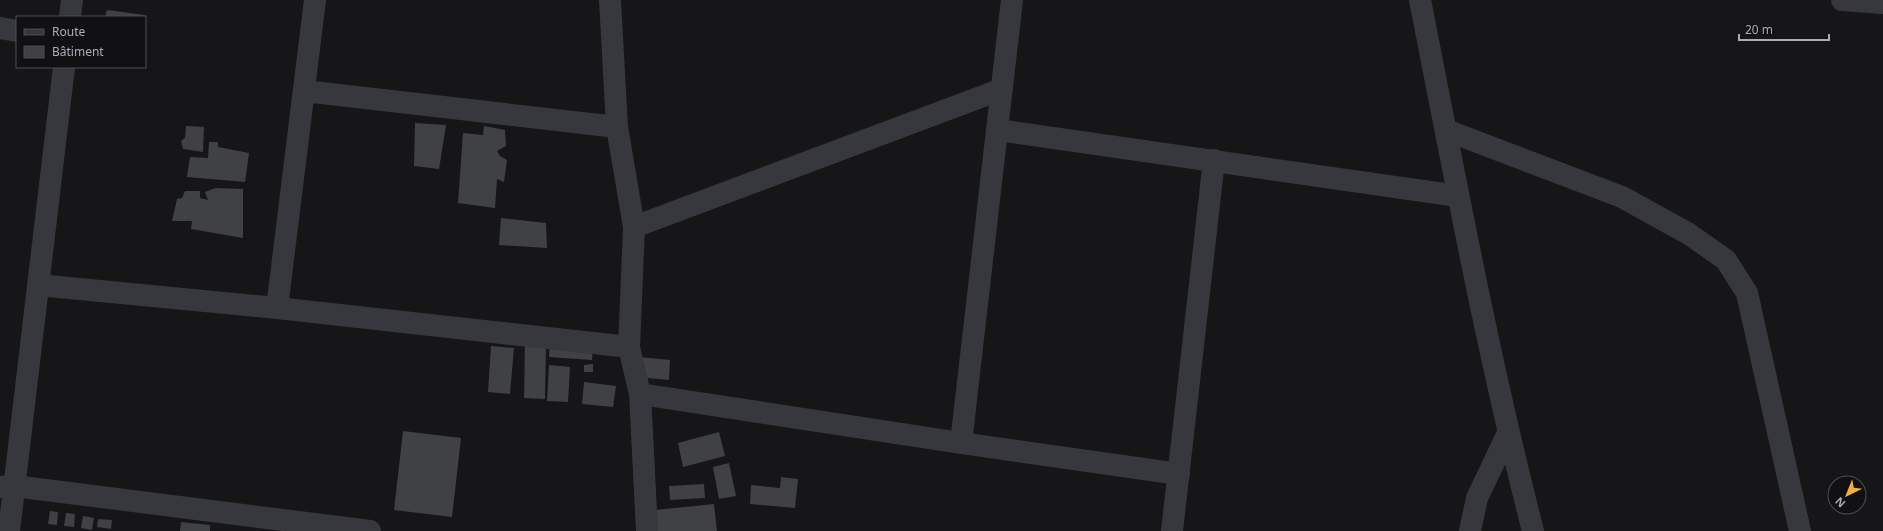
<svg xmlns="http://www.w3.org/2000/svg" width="1883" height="531" font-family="'Noto Sans',sans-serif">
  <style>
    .building { fill: #404145 }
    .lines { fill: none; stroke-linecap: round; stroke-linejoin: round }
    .minor { stroke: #37383d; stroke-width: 22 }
  </style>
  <rect width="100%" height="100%" fill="#161618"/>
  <path class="building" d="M 107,10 L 145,15 L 145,17 L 105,17 Z
    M 415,123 L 446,125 L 439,169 L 414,166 Z
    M 186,126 L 204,127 L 203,152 L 183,149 L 181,141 L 185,138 Z
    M 484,126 L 505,130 L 506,146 L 497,151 L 500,156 L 507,160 L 504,182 L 497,179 L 495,208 L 458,203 L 463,133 L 483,135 Z
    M 209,142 L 218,142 L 218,147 L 249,153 L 245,182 L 187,177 L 190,157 L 208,158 Z
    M 216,188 L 243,189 L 243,238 L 191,229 L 192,221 L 172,221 L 177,199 L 182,198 L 185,191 L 200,191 L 200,198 L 208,200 L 205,192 Z
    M 501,218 L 546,223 L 547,248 L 499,245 Z
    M 525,342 L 546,343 L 545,399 L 524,398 Z
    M 550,344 L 593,348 L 592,360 L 549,357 Z
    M 491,346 L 514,348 L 510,394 L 488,392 Z
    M 639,357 L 670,360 L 669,380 L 637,377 Z
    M 593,364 L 593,372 L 584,372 L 584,365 Z
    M 549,365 L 570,367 L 568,402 L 547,401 Z
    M 584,382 L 616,386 L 613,407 L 582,404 Z
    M 403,431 L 461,438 L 452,517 L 394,510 Z
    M 719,432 L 725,456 L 683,467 L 678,443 Z
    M 729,463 L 736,496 L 719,499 L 713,467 Z
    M 781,477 L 798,479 L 795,508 L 750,504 L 751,485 L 780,488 Z
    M 704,484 L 705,498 L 670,500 L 669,486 Z
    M 714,504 L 717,531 L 657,531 L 655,510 Z
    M 50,511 L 58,512 L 57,525 L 48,524 Z
    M 66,513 L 75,514 L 74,527 L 64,526 Z
    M 83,516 L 94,518 L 92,530 L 81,528 Z
    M 98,519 L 112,520 L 111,529 L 97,527 Z
    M 181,522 L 210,525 L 210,531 L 180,531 Z"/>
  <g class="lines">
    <path class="minor" d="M 610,0 L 617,127 L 634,227 L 629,347 L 640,394 L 647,531
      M 1420,0 C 1455,178 1488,356 1533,531
      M 1842,0 L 1883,3
      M 70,17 L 72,0
      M 0,28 L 17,31
      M 304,91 L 617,127
      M 998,130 L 1458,196
      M 1446,130 L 1622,197 L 1689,234 L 1726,260 L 1747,293 L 1800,531
      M 634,227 L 1002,89
      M 38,285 L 277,308 L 629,347
      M 277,308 L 315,0
      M 640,394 L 961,443 L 1179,474
      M 961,443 L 1012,0
      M 0,487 L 14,486 L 370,531
      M 9,531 L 64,67
      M 1172,531 L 1214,160
      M 1470,531 L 1477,498 L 1508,433"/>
  </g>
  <rect x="16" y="16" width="130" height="52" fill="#111113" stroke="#4d4f55"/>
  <rect x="24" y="29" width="20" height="6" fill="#37383d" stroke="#4d4f55"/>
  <text x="52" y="36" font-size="12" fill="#a8adb8">Route</text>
  <rect x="24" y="46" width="20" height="12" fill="#404145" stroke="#4d4f55"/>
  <text x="52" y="56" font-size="12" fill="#a8adb8">Bâtiment</text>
  <g transform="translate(1847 495) rotate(223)"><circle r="19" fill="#111113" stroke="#4d4f55"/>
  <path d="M0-3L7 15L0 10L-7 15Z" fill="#f2b134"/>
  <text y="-6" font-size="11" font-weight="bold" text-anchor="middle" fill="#a8adb8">N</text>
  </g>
  <path d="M1739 34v6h90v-6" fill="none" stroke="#a8adb8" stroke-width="2"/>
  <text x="1745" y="34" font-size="12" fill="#a8adb8" stroke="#111113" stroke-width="3" paint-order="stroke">20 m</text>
</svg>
